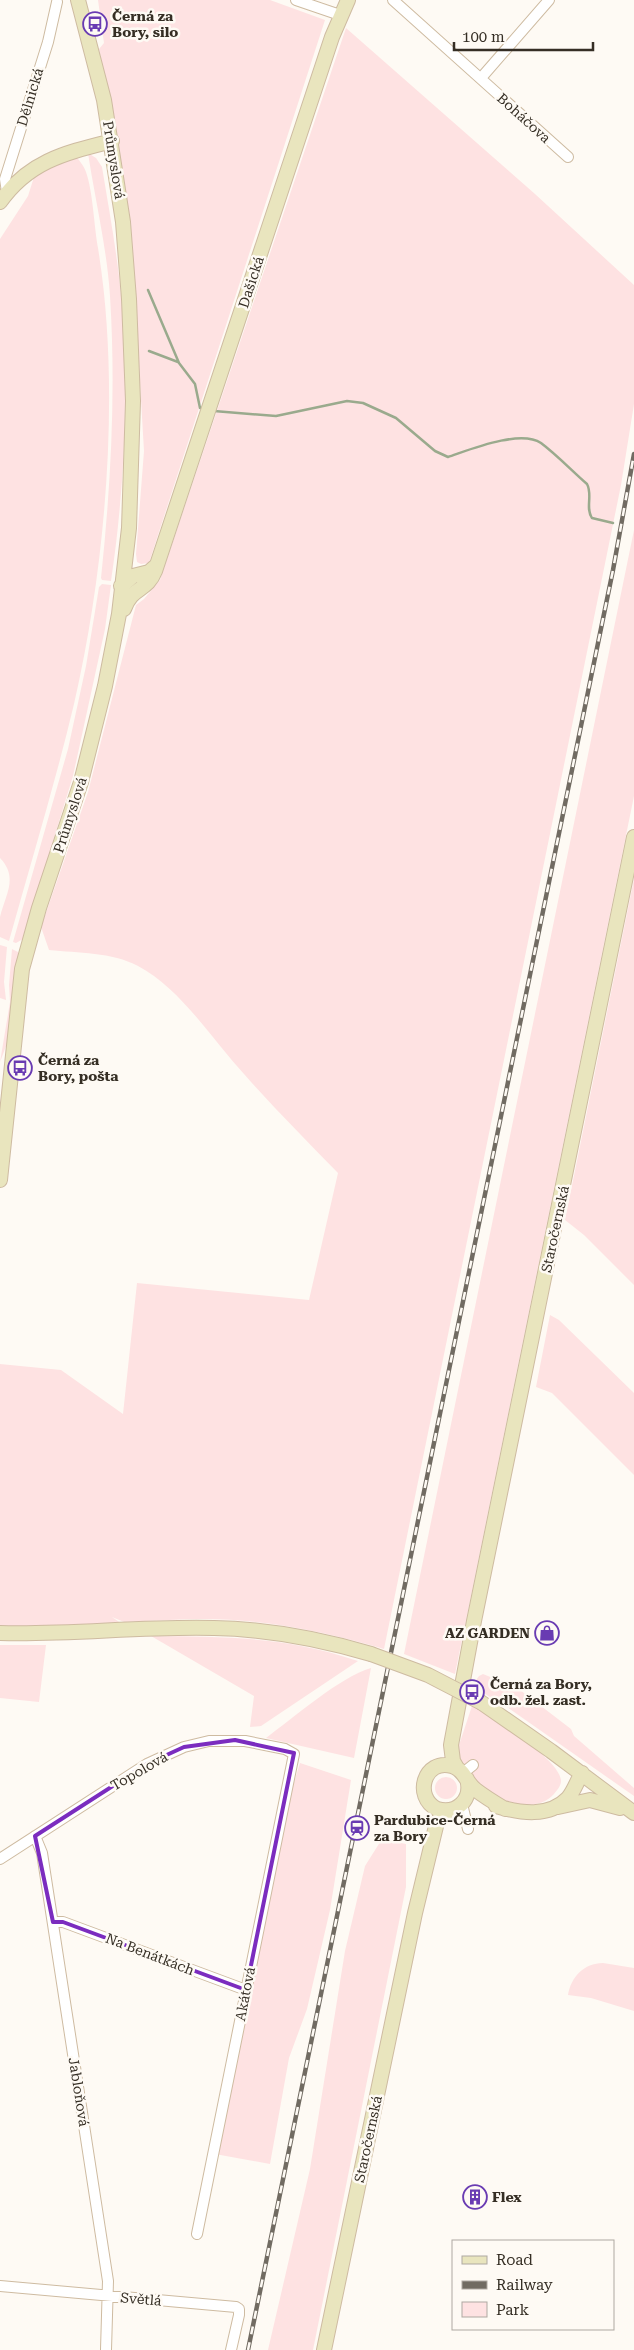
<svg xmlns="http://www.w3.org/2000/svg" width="634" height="2350" font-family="'Roboto Serif',serif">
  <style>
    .green { fill: #fee2e2 }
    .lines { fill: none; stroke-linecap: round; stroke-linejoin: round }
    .stream { stroke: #9aaa8d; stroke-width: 2.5 }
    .street-casing { stroke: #cebba1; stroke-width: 12 }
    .secondary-casing { stroke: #cebba1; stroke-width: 16 }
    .street { stroke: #fff; stroke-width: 10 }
    .secondary { stroke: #e9e5be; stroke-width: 14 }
    .rail-casing { stroke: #716b62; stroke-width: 4.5 }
    .rail { stroke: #fefaf4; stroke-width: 2.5; stroke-dasharray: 8; stroke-linecap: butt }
    .secondary-bridge-casing { stroke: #cebba1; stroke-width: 16; stroke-linecap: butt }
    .secondary-bridge { stroke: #e9e5be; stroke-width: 14 }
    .marked { fill: none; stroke: #7b2cbf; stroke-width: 4; stroke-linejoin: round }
    .labels { text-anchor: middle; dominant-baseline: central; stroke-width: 5; stroke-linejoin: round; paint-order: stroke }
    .poi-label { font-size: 14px; font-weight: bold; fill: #352e24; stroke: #fefaf4; text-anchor: start }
    .street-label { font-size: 14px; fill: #352e24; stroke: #fefaf4 }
  </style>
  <rect width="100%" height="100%" fill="#fefaf4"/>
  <path class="green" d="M 98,0 L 270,0 L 325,20 L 157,538 L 149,563 L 141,564 L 137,562 L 136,554 L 144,451 L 131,229 L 118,145 L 99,49 L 104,43 Z
    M 346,28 L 535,194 L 634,285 L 634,404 L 621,485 L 384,1649 C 327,1632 264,1619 204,1619 C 178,1619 151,1621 124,1622 L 112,1617 L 122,1624 L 21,1629 L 0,1627 L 0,1364 L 61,1370 L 123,1414 L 137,1283 L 309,1300 L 338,1173 C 306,1140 274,1108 244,1074 C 212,1039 180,988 138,966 C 112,952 78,953 49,950 L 41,927 L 88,792 L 136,605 L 144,599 L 160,580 Z
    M 88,153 L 96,158 L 102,167 C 109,210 117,252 121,295 C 129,389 125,487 111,581 L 102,580 L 101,578 C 111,484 116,390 110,296 C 107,249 95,199 88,153 Z
    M 75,155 C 79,160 84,166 86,172 C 93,192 94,226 98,248 C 121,389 106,565 74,704 C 55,784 31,862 9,941 L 0,937 C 0,931 0,924 0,917 C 5,895 19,878 0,858 L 0,239 L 28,196 L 34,177 L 46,167 Z
    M 634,530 L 634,796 L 455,1674 L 404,1654 Z
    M 102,584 L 111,585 L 105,629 L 73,776 L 23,939 L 16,943 L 13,942 L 68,749 L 86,666 L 99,587 Z
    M 634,879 L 634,1285 L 584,1235 L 565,1220 Z
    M 0,945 L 7,947 L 4,982 L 6,1000 L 0,998 Z
    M 12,949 L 18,952 L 18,959 L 8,1041 L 0,1062 L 10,1002 L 9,985 Z
    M 550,1315 L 559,1320 L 634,1393 L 634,1475 L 552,1393 L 536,1387 Z
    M 151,1636 C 226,1637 285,1636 358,1661 L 261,1726 L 250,1727 L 254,1696 Z
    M 0,1645 L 46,1645 L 39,1702 L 0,1698 Z
    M 371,1668 L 354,1758 L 266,1738 C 293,1718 340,1677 371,1668 Z
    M 483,1674 L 500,1681 L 507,1680 L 571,1729 L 574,1736 L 634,1788 L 634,1796 L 507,1707 L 475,1688 L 474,1683 L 479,1676 Z
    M 472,1706 C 490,1715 561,1760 561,1781 C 561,1786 557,1790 554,1794 C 537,1813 502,1804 483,1791 C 478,1788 475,1781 471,1777 L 472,1771 L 476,1768 L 470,1761 L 467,1764 L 460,1764 L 456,1754 Z
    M 300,1763 L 351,1780 L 330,1910 L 307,2009 L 289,2058 L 270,2164 L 215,2154 L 286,1808 Z
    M435 1788a11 11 0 1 1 22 0a11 11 0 1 1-22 0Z
    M 382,1839 L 406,1844 L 406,1887 L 313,2350 L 268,2350 L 310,2169 L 345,1951 L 365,1866 Z
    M 603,1963 L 634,1968 L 634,2011 L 591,1998 L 568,1995 C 571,1977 584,1963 603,1963 Z"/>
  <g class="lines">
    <path class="stream" d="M 148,290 L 179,363 L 195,384 L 200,408
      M 149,351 L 178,362
      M 214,411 L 276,416 L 347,401 L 363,403 L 396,418 L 435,451 L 448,457 C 469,450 520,429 541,443 C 557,455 572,471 587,484 C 593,495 585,508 592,518 L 613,523"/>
    <g class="street-casing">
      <path id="street" d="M 296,0 L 340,15
        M 393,0 L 568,157
        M 481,78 L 549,0
        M 7,192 L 5,179 L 48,42 L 57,2
        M 463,1773 L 473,1765
        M 462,1804 L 468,1829
        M 35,1836 L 42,1853 L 108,2281 L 106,2350
        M 0,1859 L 147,1764 L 184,1747 L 209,1741 L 245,1741 L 285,1749 L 294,1754 L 197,2234
        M 53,1922 L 63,1922 L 246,1990
        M 0,2286 L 236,2307 L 239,2309 L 239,2315 L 231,2350"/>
    </g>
    <g class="secondary-casing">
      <path id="secondary" d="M 0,202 C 29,161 65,153 112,141
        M 121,586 L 133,576 L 149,572 L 157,565
        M 124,609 C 132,586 147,592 155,571 L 332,37 L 348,0
        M 0,1180 L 22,969 L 39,908 L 81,782 L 105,686 L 119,614 L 129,528 L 133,401 L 129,299 L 123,222 L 104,100 L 78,0
        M 0,1633 C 71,1635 142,1626 214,1628 C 267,1629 320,1639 371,1654
        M 482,1703 L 551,1751 L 634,1813
        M 457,1768 L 453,1761 L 451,1745 L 474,1621 L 634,837
        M 467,1779 C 473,1799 457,1815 437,1809 C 413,1797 424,1758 452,1766 C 465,1770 466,1783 476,1790 C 485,1797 495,1803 505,1809
        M 496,1806 C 520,1813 549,1818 568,1798 C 574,1791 577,1781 582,1773
        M 558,1807 L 590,1800 L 620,1808
        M 324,2350 L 415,1913 L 437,1822 L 448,1811"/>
    </g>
    <use href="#street" class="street"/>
    <use href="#secondary" class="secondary"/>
    <g class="rail-casing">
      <path id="rail" d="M 248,2350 L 613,570 L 634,454"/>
    </g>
    <use href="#rail" class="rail"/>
    <g class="secondary-bridge-casing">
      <path id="secondary-bridge" d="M 371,1654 L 428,1675 L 482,1703"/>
    </g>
    <use href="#secondary-bridge" class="secondary-bridge"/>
  </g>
  <path class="marked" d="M 235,1740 L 294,1753 L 246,1990 L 63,1922 L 53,1922 L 35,1836 L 147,1764 L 184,1747 Z"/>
  <defs>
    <g id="bus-ring" transform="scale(1.25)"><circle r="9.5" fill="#fefaf4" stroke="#693bb2" stroke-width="1.5"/><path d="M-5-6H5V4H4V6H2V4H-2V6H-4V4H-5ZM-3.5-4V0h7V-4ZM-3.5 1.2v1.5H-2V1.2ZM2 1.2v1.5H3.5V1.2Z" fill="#693bb2"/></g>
    <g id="shop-ring" transform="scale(1.25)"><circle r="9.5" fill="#fefaf4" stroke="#693bb2" stroke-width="1.5"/><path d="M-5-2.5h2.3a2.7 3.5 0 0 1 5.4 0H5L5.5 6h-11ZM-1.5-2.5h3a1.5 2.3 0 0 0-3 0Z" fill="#693bb2"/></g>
    <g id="station-ring" transform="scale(1.25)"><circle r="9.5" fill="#fefaf4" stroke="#693bb2" stroke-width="1.5"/><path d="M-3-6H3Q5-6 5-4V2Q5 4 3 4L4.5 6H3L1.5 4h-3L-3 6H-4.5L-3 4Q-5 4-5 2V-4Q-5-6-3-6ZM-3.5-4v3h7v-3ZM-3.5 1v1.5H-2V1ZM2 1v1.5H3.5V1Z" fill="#693bb2"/></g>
    <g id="building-ring" transform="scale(1.25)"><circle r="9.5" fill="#fefaf4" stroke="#693bb2" stroke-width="1.5"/><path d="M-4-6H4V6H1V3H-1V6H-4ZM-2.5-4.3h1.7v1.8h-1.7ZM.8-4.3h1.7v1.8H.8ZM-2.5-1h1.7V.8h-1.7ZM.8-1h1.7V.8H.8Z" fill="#693bb2"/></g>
  </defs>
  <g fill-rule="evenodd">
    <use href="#bus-ring" x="95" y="24"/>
    <use href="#bus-ring" x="20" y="1068"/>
    <use href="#shop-ring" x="547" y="1633"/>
    <use href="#bus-ring" x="472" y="1692"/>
    <use href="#station-ring" x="357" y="1828"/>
    <use href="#building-ring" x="475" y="2197"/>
  </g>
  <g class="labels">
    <g class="poi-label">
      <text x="112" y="16">Černá za<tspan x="112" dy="16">Bory, silo</tspan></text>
      <text x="38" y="1060">Černá za<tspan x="38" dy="16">Bory, pošta</tspan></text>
      <text x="530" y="1633" text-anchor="end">AZ GARDEN</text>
      <text x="490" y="1684">Černá za Bory,<tspan x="490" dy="16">odb. žel. zast.</tspan></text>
      <text x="374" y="1820">Pardubice-Černá<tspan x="374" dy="16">za Bory</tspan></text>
      <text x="492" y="2197">Flex</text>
    </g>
    <g class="street-label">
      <text transform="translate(30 97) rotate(-73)">Dělnická</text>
      <text transform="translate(524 118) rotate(42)">Boháčova</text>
      <text transform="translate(114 160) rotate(81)">Průmyslová</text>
      <text transform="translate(251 282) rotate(-72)">Dašická</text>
      <text transform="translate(70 815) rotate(-72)">Průmyslová</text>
      <text transform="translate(555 1229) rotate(-78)">Staročernská</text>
      <text transform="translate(139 1771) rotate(-30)">Topolová</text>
      <text transform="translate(150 1954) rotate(21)">Na Benátkách</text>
      <text transform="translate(245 1994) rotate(-79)">Akátová</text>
      <text transform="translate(79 2092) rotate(81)">Jabloňová</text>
      <text transform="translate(368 2139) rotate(-78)">Staročernská</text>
      <text transform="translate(141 2299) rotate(5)">Světlá</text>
    </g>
  </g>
  <rect x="452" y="2240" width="162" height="90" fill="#fefaf4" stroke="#aea8a1"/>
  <rect x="462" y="2256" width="25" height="8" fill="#e9e5be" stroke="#aea8a1"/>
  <text x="496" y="2265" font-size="15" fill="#352e24">Road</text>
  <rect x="462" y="2281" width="25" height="8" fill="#716b62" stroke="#aea8a1"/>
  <text x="496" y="2290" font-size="15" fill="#352e24">Railway</text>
  <rect x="462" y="2302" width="25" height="15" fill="#fee2e2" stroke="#aea8a1"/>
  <text x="496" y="2315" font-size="15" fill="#352e24">Park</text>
  <path d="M454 42v8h139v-8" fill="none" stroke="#352e24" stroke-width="2.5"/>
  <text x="462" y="42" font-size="15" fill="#352e24" stroke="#fefaf4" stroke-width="4" paint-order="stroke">100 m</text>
</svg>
